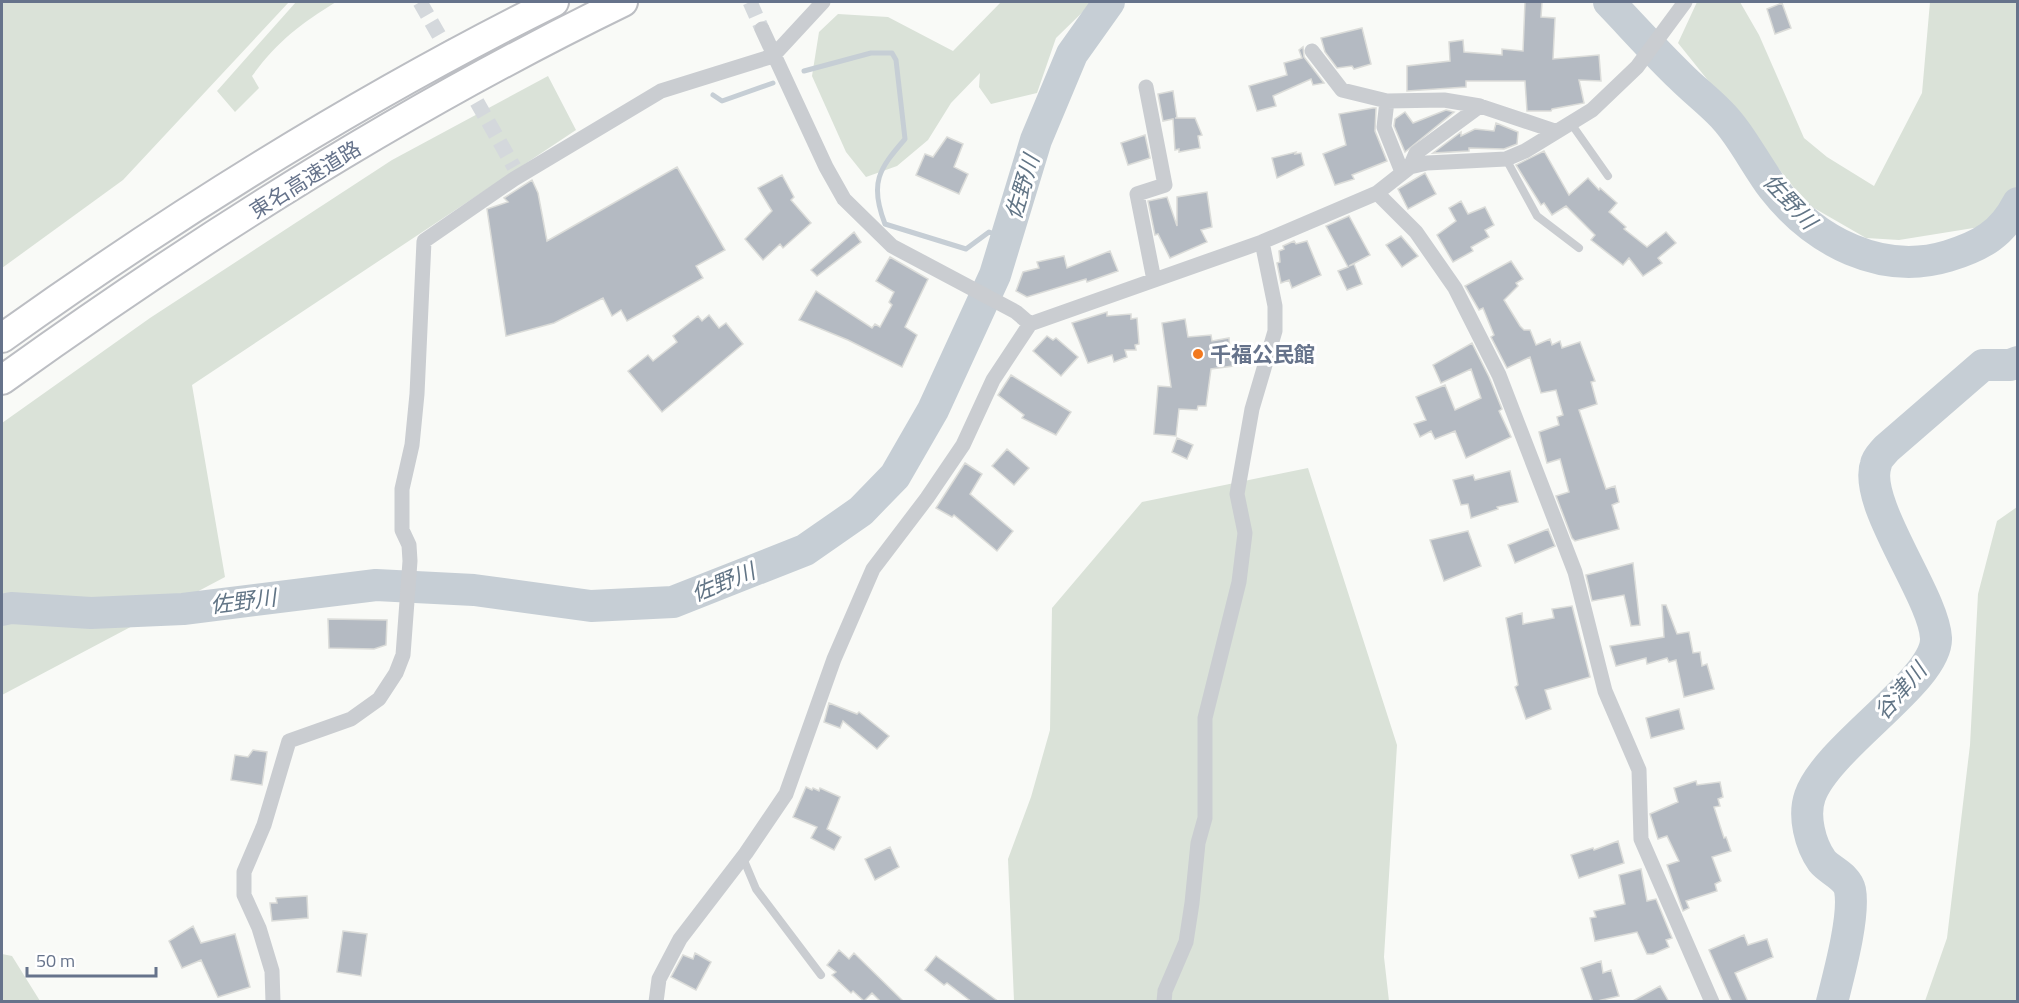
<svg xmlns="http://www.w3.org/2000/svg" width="2019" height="1003" font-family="'Titillium Web','Noto Sans JP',sans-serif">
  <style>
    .green { fill: #dae2d8 }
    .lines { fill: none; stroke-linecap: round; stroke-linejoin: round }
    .stream { stroke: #c6ced5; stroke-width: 5 }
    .river { stroke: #c6ced5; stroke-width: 32 }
    .building { fill: #b4bac2; stroke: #dbdcd9; stroke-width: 1.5 }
    .minor-tunnel { stroke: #d4d8dc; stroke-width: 15; stroke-dasharray: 15 8; stroke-linecap: butt }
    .motorway-casing { stroke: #bcbec3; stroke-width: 32 }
    .service { stroke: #cacdd1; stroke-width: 8 }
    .minor { stroke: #cacdd1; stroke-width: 15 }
    .motorway { stroke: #fff; stroke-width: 28 }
    .poi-dot { fill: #f2791f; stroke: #fff; stroke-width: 2 }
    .labels { text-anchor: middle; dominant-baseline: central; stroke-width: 6; stroke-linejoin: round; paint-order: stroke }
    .street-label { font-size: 21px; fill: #66738b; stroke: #fff }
    .poi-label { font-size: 21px; font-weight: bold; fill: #66738b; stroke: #fff; text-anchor: start }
    .water-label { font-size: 22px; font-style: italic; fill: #627586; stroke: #fff }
  </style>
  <rect width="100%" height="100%" fill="#f9faf7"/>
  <path class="green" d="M 2,2 L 289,2 L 123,180 L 2,268 Z
    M 296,2 L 336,2 C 300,24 277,42 252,76 L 259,88 L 235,112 L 217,91 Z
    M 1001,2 L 1093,2 L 1056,38 L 1037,93 L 991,104 L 979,87 L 980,73 L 951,103 L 928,140 L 897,166 L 866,177 L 846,152 L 812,76 L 819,32 L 838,14 L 888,17 L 953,51 Z
    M 1697,2 L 1740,2 L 1759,35 L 1804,138 L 1827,157 L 1874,186 L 1922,93 L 1930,2 L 2017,2 L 2017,221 L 1899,240 L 1866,238 L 1807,204 L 1678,43 Z
    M 548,76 L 576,130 L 192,385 L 225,577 L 2,695 L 2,423 L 150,318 L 392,160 Z
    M 1308,468 L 1397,745 L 1384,957 L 1389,1001 L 1014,1001 L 1008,859 L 1031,797 L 1050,730 L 1052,608 L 1142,502 Z
    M 2017,507 L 2017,1001 L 1925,1001 L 1947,938 L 1970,745 L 1978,594 L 1997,521 Z
    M 2,954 L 12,956 L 40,1001 L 2,1001 Z"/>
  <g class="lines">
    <path class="stream" d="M 804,71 L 871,53 L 892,53 L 896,60 L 905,139 C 879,169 869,183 885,224 L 966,249 L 989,232 L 1007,239
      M 713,95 L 722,101 L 773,83"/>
    <path class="river" d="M 1609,2 C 1633,27 1656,53 1681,77 C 1693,89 1706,99 1718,111 C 1740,132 1755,164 1773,188 C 1815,242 1882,276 1948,256 C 1981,246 2002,234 2018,203
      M 2,610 L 11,608 L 91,613 L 183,609 L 376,585 L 474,590 L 591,606 L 673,602 L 805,550 L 861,511 L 895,476 L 933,410 L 995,275 L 1036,140 L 1072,54 L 1109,2
      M 1832,1002 C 1839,974 1855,916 1850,890 C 1847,876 1830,871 1822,861 C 1810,844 1803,816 1810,796 C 1827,747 1938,680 1936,638 C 1934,596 1862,503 1876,464 C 1877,458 1883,453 1886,449 L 1983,365 L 2010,365 L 2018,362"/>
  </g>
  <path class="building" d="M 1525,2 L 1542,2 L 1541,17 L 1555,18 L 1553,59 L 1599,55 L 1601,81 L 1579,80 L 1584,103 L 1552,109 L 1551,111 L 1527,111 L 1525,81 L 1466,81 L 1466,87 L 1407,91 L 1407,66 L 1450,61 L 1449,42 L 1463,40 L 1464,52 L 1502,55 L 1502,49 L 1523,51 Z
    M 1782,3 L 1791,28 L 1775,34 L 1767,9 Z
    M 1362,28 L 1371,64 L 1354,69 L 1352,66 L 1337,68 L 1325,52 L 1321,38 Z
    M 1303,47 L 1304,57 L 1324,83 L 1313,85 L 1311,79 L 1273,96 L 1276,106 L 1257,111 L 1249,86 L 1287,75 L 1284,63 L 1302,58 L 1299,50 Z
    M 1173,91 L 1177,118 L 1175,118 L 1195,118 L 1202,135 L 1198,136 L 1200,148 L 1179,152 L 1179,149 L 1175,150 L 1173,119 L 1163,121 L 1158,94 Z
    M 1373,108 L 1376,108 L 1375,131 L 1387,161 L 1352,175 L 1354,179 L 1335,185 L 1323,154 L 1346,145 L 1339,114 Z
    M 1446,110 L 1454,112 L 1405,152 L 1394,126 L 1395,119 L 1405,112 L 1413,123 Z
    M 1496,123 L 1518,132 L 1517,144 L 1504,149 L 1469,148 L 1469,151 L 1433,153 L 1461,132 L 1461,136 L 1475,129 L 1494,131 Z
    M 1145,135 L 1150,158 L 1128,165 L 1121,143 Z
    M 947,137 L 963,144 L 954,167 L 968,174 L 959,194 L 916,175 L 925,154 L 933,157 Z
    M 1544,151 L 1569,195 L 1588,178 L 1599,190 L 1600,188 L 1617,203 L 1609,212 L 1626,227 L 1624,229 L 1647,247 L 1666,232 L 1676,243 L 1658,258 L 1662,263 L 1643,276 L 1629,258 L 1623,265 L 1591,240 L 1595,235 L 1566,206 L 1552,215 L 1544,203 L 1541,205 L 1516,165 Z
    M 1296,152 L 1295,154 L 1301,153 L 1304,165 L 1277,178 L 1272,158 Z
    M 677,167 L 725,250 L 696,266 L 703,278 L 627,321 L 621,310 L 612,316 L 603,298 L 554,323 L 506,336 L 487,209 L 508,202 L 504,198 L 532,180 L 538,193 L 547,241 Z
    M 1425,173 L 1436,194 L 1408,209 L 1398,189 Z
    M 782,175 L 794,197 L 791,200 L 811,223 L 783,248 L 780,244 L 763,260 L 745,239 L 772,211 L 758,188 Z
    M 1207,192 L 1212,227 L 1201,230 L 1207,242 L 1170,258 L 1158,234 L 1155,235 L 1148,201 L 1167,197 L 1177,226 L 1177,197 Z
    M 1461,201 L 1468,214 L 1485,207 L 1494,225 L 1485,230 L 1489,237 L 1471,247 L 1473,251 L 1453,262 L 1437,235 L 1456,221 L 1449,208 Z
    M 1349,216 L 1370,255 L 1349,266 L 1354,264 L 1362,284 L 1347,290 L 1338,271 L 1348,267 L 1326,226 Z
    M 854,232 L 861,242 L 817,276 L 811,270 Z
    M 1401,236 L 1418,256 L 1402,267 L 1386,245 Z
    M 1294,241 L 1296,244 L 1307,241 L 1321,275 L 1292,288 L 1289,280 L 1281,283 L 1277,263 L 1280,262 L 1279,251 L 1284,249 L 1283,246 Z
    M 1110,251 L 1118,271 L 1087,282 L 1086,279 L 1027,297 L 1016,291 L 1023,272 L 1039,268 L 1037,262 L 1064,256 L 1067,268 Z
    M 890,257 L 928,279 L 905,327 L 917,335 L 902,367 L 848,340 L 799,320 L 816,291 L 872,328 L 875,324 L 880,327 L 892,305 L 889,302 L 894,292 L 876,281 Z
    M 1511,261 L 1523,279 L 1516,283 L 1518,286 L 1504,300 L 1520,326 L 1524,330 L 1530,330 L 1536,345 L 1550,339 L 1552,345 L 1560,341 L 1562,348 L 1580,342 L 1595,381 L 1591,382 L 1597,404 L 1579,410 L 1606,489 L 1615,486 L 1619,502 L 1612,505 L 1619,529 L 1575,541 L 1572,538 L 1556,496 L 1569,492 L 1560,459 L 1547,463 L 1539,432 L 1559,425 L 1557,417 L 1563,415 L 1556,390 L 1541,393 L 1530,357 L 1507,368 L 1491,337 L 1494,335 L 1483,308 L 1479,310 L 1465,286 Z
    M 1107,312 L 1107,316 L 1131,314 L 1131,319 L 1137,318 L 1139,344 L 1135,345 L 1136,350 L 1125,350 L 1127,357 L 1114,362 L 1112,355 L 1088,363 L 1072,323 Z
    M 709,315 L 719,328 L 726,323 L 743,344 L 662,412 L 628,371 L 648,355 L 653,361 L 677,342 L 673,336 L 698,316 L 702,321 Z
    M 1185,319 L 1188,337 L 1211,335 L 1212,341 L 1229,338 L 1230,350 L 1240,349 L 1241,365 L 1211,369 L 1206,406 L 1198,406 L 1197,410 L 1179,409 L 1176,436 L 1154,434 L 1158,386 L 1171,387 L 1162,323 Z
    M 1047,336 L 1053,340 L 1056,338 L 1078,357 L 1061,376 L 1033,351 Z
    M 1472,343 L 1489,377 L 1502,409 L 1499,411 L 1511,437 L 1466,458 L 1455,431 L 1435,439 L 1431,431 L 1420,437 L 1414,424 L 1426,420 L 1416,397 L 1445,385 L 1455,410 L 1481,398 L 1471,369 L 1441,383 L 1433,365 Z
    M 1011,375 L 1071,412 L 1056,435 L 1022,418 L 1024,415 L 998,395 Z
    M 1177,438 L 1193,445 L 1187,459 L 1172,452 Z
    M 1007,449 L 1029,468 L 1014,485 L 992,466 Z
    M 965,463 L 982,474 L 970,494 L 1013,531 L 997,551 L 954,515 L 952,517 L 936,508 Z
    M 1510,471 L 1518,502 L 1497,507 L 1498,509 L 1471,518 L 1468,504 L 1461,505 L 1453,480 L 1473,475 L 1475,480 Z
    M 1548,529 L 1555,546 L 1515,563 L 1508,545 Z
    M 1468,531 L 1481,566 L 1444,581 L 1430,540 Z
    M 1633,563 L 1640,625 L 1631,626 L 1624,595 L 1592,601 L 1586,575 Z
    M 1662,605 L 1666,605 L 1677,634 L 1689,632 L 1693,653 L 1700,652 L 1702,666 L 1707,664 L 1714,689 L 1684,697 L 1676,660 L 1669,662 L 1667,658 L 1647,664 L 1646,658 L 1616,666 L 1610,646 L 1664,637 Z
    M 1572,606 L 1590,677 L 1545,690 L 1551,709 L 1526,719 L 1515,687 L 1518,685 L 1506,618 L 1522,613 L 1523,624 L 1554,618 L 1552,609 Z
    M 328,619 L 387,620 L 386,645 L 374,649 L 329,648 Z
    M 829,703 L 857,714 L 859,712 L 889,736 L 877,749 L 843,721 L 840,728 L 824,722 Z
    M 1679,709 L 1684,729 L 1651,738 L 1646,718 Z
    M 253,750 L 267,752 L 262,785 L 231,780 L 235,755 L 248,757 Z
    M 1696,781 L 1697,785 L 1720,782 L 1723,797 L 1718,799 L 1720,806 L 1714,807 L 1724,838 L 1726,837 L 1731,851 L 1712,857 L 1721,881 L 1715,884 L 1717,891 L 1686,901 L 1689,908 L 1683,911 L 1667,865 L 1679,861 L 1667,836 L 1658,839 L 1650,814 L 1678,802 L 1674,788 Z
    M 806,787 L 812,790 L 813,788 L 819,791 L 820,788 L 840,797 L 827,829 L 841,837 L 834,850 L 811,838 L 817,827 L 793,817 Z
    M 1618,841 L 1624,863 L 1579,878 L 1571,855 L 1593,848 L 1594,850 Z
    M 890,847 L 899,867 L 875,880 L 865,859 Z
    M 1641,869 L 1647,901 L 1656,899 L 1672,938 L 1666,940 L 1669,947 L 1653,954 L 1647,954 L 1637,932 L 1595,941 L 1590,918 L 1596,917 L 1594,911 L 1625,904 L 1619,875 Z
    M 307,896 L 308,918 L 272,921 L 270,903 L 277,903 L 276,898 Z
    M 193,926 L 201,943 L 235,934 L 250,987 L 218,997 L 201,960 L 182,968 L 169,941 Z
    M 343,931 L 367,934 L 361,976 L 337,972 Z
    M 1744,935 L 1748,945 L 1767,939 L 1773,957 L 1735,973 L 1748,1002 L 1732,1002 L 1709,950 Z
    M 839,950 L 849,959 L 854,953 L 904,1002 L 881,1002 L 872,993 L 864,1001 L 853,991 L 851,993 L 832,975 L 836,972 L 827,965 Z
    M 695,953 L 711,962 L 696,990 L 671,977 L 683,955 L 693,959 Z
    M 936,956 L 999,1002 L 972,1002 L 947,983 L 944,985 L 925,970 Z
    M 1601,961 L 1603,973 L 1611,970 L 1619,996 L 1593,1002 L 1581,968 Z
    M 1660,986 L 1669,1002 L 1631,1002 Z"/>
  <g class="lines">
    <path class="minor-tunnel" d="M 420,2 L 514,167
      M 750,2 L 762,29"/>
    <g class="motorway-casing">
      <path id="motorway" d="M 2,338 C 177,213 361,98 554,2
        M 2,380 C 198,239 405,108 623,2"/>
    </g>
    <path class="service" d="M 1570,122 L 1608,176
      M 1506,159 L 1537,216 L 1579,248
      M 743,858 L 756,889 L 821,975"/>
    <path class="minor" d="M 762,29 L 826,167 L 844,199 L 892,246 L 1016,312 L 1030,324
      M 1312,51 L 1342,90 L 1387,101 L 1444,100 L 1480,106 L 1555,131
      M 1146,87 L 1165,185 L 1137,194 L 1154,280
      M 1387,101 L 1384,127 L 1402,172
      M 1410,167 L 1416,153 L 1480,106
      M 1377,193 L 1416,232 L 1455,288 L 1499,375 L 1575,572 L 1605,691 L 1639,770 L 1641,839 L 1712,1002
      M 273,1002 L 272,971 L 259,928 L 244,895 L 244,872 L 264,825 L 289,741 L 351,719 L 379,699 L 396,673 L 403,655 L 410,561 L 409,545 L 402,530 L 402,489 L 412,445 L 417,394 L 424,241 L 514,179 L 661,91 L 773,56 L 823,2
      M 656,1002 L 659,979 L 680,939 L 746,853 L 786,794 L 834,659 L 873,569 L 927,498 L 963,445 L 993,380 L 1030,324 L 1262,242 L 1377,193 L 1410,167 L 1427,163 L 1506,159 L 1525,151 L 1592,110 L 1637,67 L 1685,2
      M 1164,1002 L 1165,991 L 1186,942 L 1192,903 L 1198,843 L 1205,818 L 1205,718 L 1239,582 L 1245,533 L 1237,494 L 1252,409 L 1275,331 L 1275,306 L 1262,242"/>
    <use href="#motorway" class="motorway"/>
  </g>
  <circle class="poi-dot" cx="1198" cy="354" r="6"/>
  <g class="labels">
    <g class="street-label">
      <text transform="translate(305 179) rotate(-32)">東名高速道路</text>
    </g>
    <g class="poi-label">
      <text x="1210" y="354">千福公民館</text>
    </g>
    <g class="water-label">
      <text transform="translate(1022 187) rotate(-73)">佐野川</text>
      <text transform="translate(1790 201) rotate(47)">佐野川</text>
      <text transform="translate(723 582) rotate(-22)">佐野川</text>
      <text transform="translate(243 601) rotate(-7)">佐野川</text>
      <text transform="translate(1900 691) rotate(-49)">谷津川</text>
    </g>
  </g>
  <rect width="2019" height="1003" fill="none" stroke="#66738b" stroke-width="6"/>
  <path d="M27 967v9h129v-9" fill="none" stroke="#66738b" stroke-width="3"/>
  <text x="36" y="967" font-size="18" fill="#66738b" stroke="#ffffff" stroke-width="4.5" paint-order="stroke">50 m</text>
</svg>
